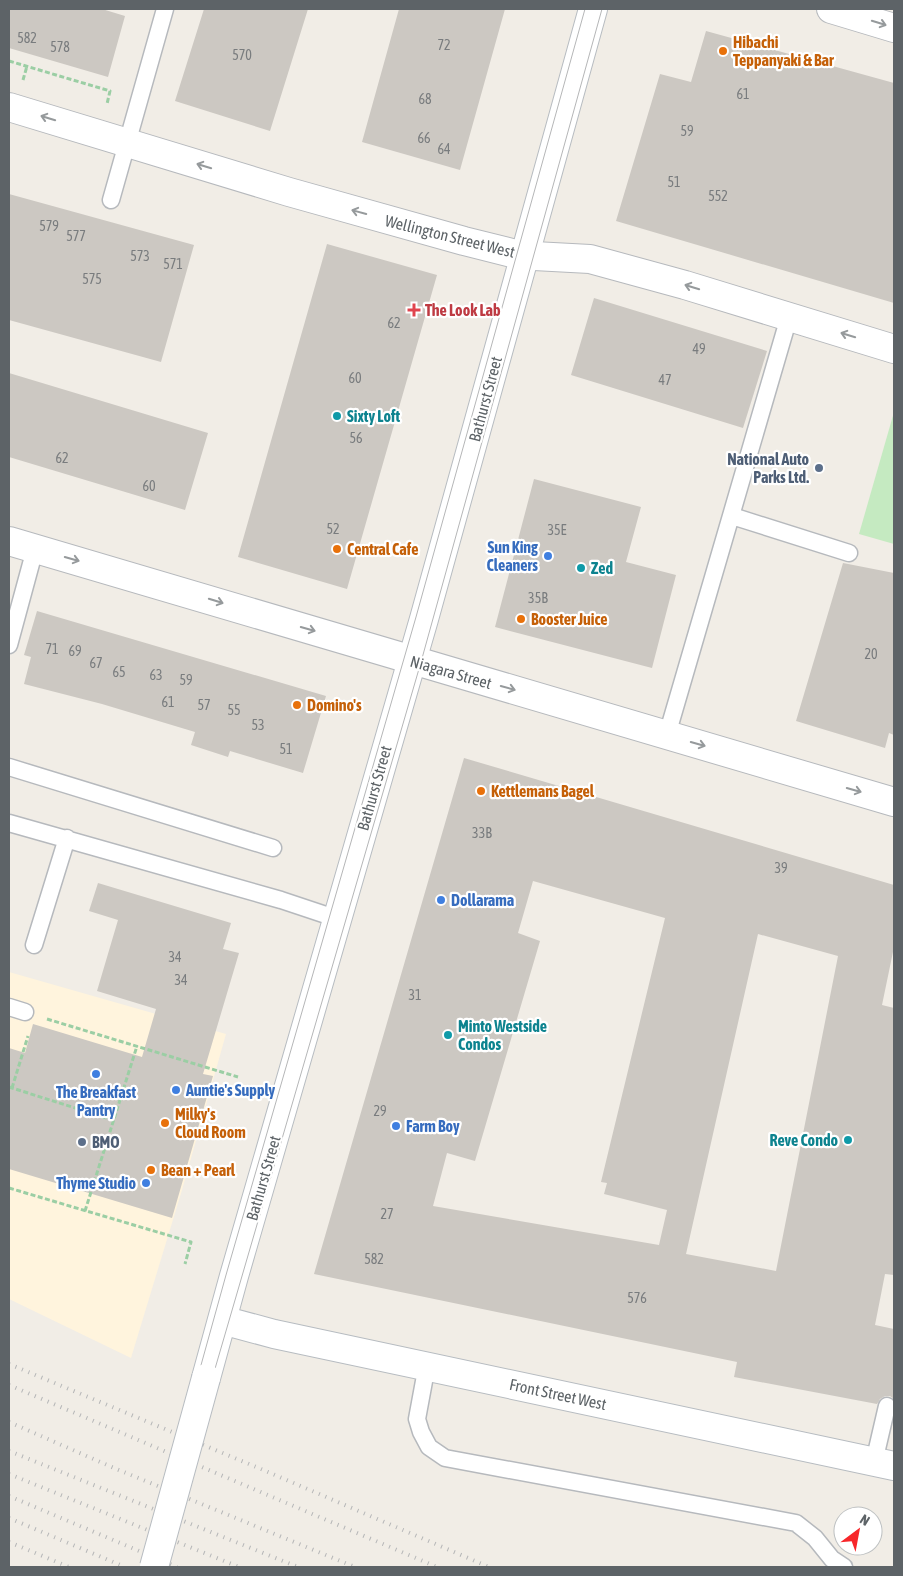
<svg xmlns="http://www.w3.org/2000/svg" width="903" height="1576" font-family="'Asap Condensed',sans-serif">
  <style>
    .commercial { fill: #fff4dd }
    .green { fill: #c5eac1 }
    .building { fill: #ccc8c2; fill-rule: evenodd }
    .lines { fill: none; stroke-linecap: round; stroke-linejoin: round }
    .lane-casing { stroke: #b6b9bd; stroke-width: 19 }
    .street-casing { stroke: #b6b9bd; stroke-width: 30 }
    .secondary-casing { stroke: #b7bcc1; stroke-width: 30 }
    .path { stroke: #9bcea4; stroke-width: 3; stroke-dasharray: 5 2.5; stroke-linecap: butt }
    .lane { stroke: #fff; stroke-width: 16 }
    .street { stroke: #fff; stroke-width: 28 }
    .secondary { stroke: #fff; stroke-width: 28 }
    .tram { stroke: #b5b6b7; stroke-width: 1 }
    .rail { stroke: #b5b6b7; stroke-width: 4; stroke-dasharray: 1 6; stroke-linecap: butt }
    .secondary-bridge-casing { stroke: #b7bcc1; stroke-width: 30; stroke-linecap: butt }
    .secondary-bridge { stroke: #fff; stroke-width: 28 }
    .oneway { stroke: #969a9c }
    .food-dot { fill: #e8710a; stroke: #fff; stroke-width: 2 }
    .health-dot { fill: #e0444e; stroke: #fff; stroke-width: 2 }
    .culture-dot { fill: #0f9aa8; stroke: #fff; stroke-width: 2 }
    .service-dot { fill: #5c6f8a; stroke: #fff; stroke-width: 2 }
    .shop-dot { fill: #3f7fe0; stroke: #fff; stroke-width: 2 }
    .labels { text-anchor: middle; dominant-baseline: central; stroke-width: 4.5; stroke-linejoin: round; paint-order: stroke }
    .number-label { font-size: 14px; fill: #797c7e }
    .food-label { font-size: 16px; font-weight: bold; fill: #c56008; stroke: #fff; text-anchor: start }
    .street-label { font-size: 16px; fill: #5d6367; stroke: #fff }
    .health-label { font-size: 16px; font-weight: bold; fill: #be3a42; stroke: #fff; text-anchor: start }
    .culture-label { font-size: 16px; font-weight: bold; fill: #0d838f; stroke: #fff; text-anchor: start }
    .service-label { font-size: 16px; font-weight: bold; fill: #4e5e75; stroke: #fff; text-anchor: end }
    .shop-label { font-size: 16px; font-weight: bold; fill: #366cbe; stroke: #fff; text-anchor: start }
  </style>
  <rect width="100%" height="100%" fill="#f1ede6"/>
  <path class="commercial" d="M 9,972 L 226,1034 L 182,1190 L 131,1358 L 9,1299 Z"/>
  <path class="green" d="M 894,412 L 894,544 L 859,534 Z"/>
  <path class="building" d="M 9,9 L 102,9 L 125,16 L 108,77 L 9,48 Z
    M 204,9 L 308,9 L 270,131 L 175,101 Z
    M 399,9 L 505,9 L 460,170 L 362,142 Z
    M 706,31 L 894,83 L 894,303 L 616,221 L 660,74 L 691,82 Z
    M 9,194 L 194,245 L 161,362 L 9,320 Z
    M 327,244 L 437,275 L 347,589 L 238,557 Z
    M 594,298 L 767,351 L 743,428 L 571,375 Z
    M 9,373 L 208,433 L 185,510 L 9,457 Z
    M 534,479 L 641,507 L 626,562 L 676,575 L 652,668 L 495,627 Z
    M 843,563 L 894,573 L 894,735 L 889,733 L 885,748 L 796,721 Z
    M 37,611 L 326,696 L 303,773 L 230,751 L 228,757 L 191,745 L 195,732 L 102,704 L 24,684 L 31,657 L 24,655 Z
    M 464,758 L 894,885 L 894,947 L 882,1005 L 894,1008 L 894,1275 L 885,1274 L 875,1325 L 894,1329 L 894,1399 L 890,1396 L 885,1396 L 880,1399 L 877,1404 L 734,1377 L 737,1362 L 314,1274 ZM 533,881 L 665,918 L 601,1182 L 607,1183 L 604,1194 L 667,1210 L 659,1245 L 433,1206 L 447,1153 L 475,1161 L 540,941 L 518,933 ZM 758,934 L 838,956 L 776,1271 L 686,1254 Z
    M 98,883 L 231,923 L 223,949 L 239,953 L 203,1074 L 213,1076 L 172,1218 L 9,1169 L 9,1048 L 25,1053 L 33,1024 L 142,1057 L 156,1009 L 97,991 L 118,920 L 89,911 Z"/>
  <g class="lines">
    <g class="lane-casing">
      <path id="lane" d="M 111,200 L 165,9
        M 732,516 L 849,553
        M 9,645 L 35,549
        M 667,735 L 789,317
        M 9,767 L 273,848
        M 9,823 L 281,900 L 338,919
        M 34,945 L 67,838
        M 9,1007 L 25,1012
        M 427,1365 L 417,1419 L 421,1432 L 429,1447 L 445,1458 L 796,1523 L 815,1538 L 832,1559 L 844,1567
        M 874,1462 L 887,1406"/>
    </g>
    <g class="street-casing">
      <path id="street" d="M 831,9 L 894,28
        M 9,107 L 289,192 L 464,241 L 516,254 L 534,256 L 590,259 L 685,285 L 894,349
        M 9,541 L 894,802"/>
    </g>
    <g class="secondary-casing">
      <path id="secondary" d="M 222,1320 L 274,1334 L 894,1466
        M 206,1378 L 234,1276 L 424,619 L 593,9"/>
    </g>
    <path class="path" d="M 9,61 L 110,91 L 107,104
      M 23,80 L 27,66
      M 47,1019 L 238,1077
      M 9,1087 L 113,1120
      M 12,1088 L 28,1036
      M 9,1188 L 191,1242 L 185,1264
      M 85,1211 L 137,1046"/>
    <use href="#lane" class="lane"/>
    <use href="#street" class="street"/>
    <use href="#secondary" class="secondary"/>
    <path class="tram" d="M 145,1567 L 226,1275 L 416,617 L 585,9
      M 161,1567 L 212,1379 L 421,662 L 602,9"/>
    <path class="rail" d="M 9,1364 L 261,1469 L 489,1567
      M 9,1385 L 437,1567
      M 9,1422 L 114,1468 L 355,1567
      M 9,1451 L 298,1567
      M 9,1474 L 239,1567
      M 9,1496 L 177,1567
      M 9,1518 L 125,1567
      M 9,1542 L 69,1567"/>
    <g class="secondary-bridge-casing">
      <path id="secondary-bridge" d="M 154,1567 L 206,1378"/>
    </g>
    <use href="#secondary-bridge" class="secondary-bridge"/>
  </g>
  <defs><path id="oneway-shaft" d="M-6 0H5M1.5-3L5.5 0L1.5 3" fill="none" stroke-width="1.6" stroke-linecap="round" stroke-linejoin="round" transform="scale(1.25)"/></defs>
  <g class="oneway">
    <use href="#oneway-shaft" transform="translate(879 23) rotate(17)"/>
    <use href="#oneway-shaft" transform="translate(48 118) rotate(-163)"/>
    <use href="#oneway-shaft" transform="translate(204 166) rotate(-163)"/>
    <use href="#oneway-shaft" transform="translate(359 212) rotate(-165)"/>
    <use href="#oneway-shaft" transform="translate(692 287) rotate(-163)"/>
    <use href="#oneway-shaft" transform="translate(848 335) rotate(-163)"/>
    <use href="#oneway-shaft" transform="translate(72 559) rotate(16)"/>
    <use href="#oneway-shaft" transform="translate(216 601) rotate(17)"/>
    <use href="#oneway-shaft" transform="translate(308 629) rotate(16)"/>
    <use href="#oneway-shaft" transform="translate(508 688) rotate(16)"/>
    <use href="#oneway-shaft" transform="translate(698 744) rotate(16)"/>
    <use href="#oneway-shaft" transform="translate(854 790) rotate(16)"/>
  </g>
  <g class="food-dot">
    <circle cx="723" cy="51" r="5"/>
    <circle cx="337" cy="549" r="5"/>
    <circle cx="521" cy="619" r="5"/>
    <circle cx="297" cy="705" r="5"/>
    <circle cx="481" cy="791" r="5"/>
    <circle cx="165" cy="1123" r="5"/>
    <circle cx="151" cy="1170" r="5"/>
  </g>
  <path class="health-dot" d="M411.5 302.5h5v5h5v5h-5v5h-5v-5h-5v-5h5z"/>
  <g class="culture-dot">
    <circle cx="337" cy="416" r="5"/>
    <circle cx="581" cy="568" r="5"/>
    <circle cx="448" cy="1035" r="5"/>
    <circle cx="848" cy="1140" r="5"/>
  </g>
  <g class="service-dot">
    <circle cx="819" cy="468" r="5"/>
    <circle cx="82" cy="1142" r="5"/>
  </g>
  <g class="shop-dot">
    <circle cx="548" cy="556" r="5"/>
    <circle cx="441" cy="900" r="5"/>
    <circle cx="96" cy="1074" r="5"/>
    <circle cx="176" cy="1090" r="5"/>
    <circle cx="396" cy="1126" r="5"/>
    <circle cx="146" cy="1183" r="5"/>
  </g>
  <g class="labels">
    <g class="number-label">
      <text x="27" y="38">582</text>
      <text x="444" y="45">72</text>
      <text x="60" y="47">578</text>
      <text x="242" y="55">570</text>
      <text x="743" y="94">61</text>
      <text x="425" y="99">68</text>
      <text x="687" y="131">59</text>
      <text x="424" y="138">66</text>
      <text x="444" y="149">64</text>
      <text x="674" y="182">51</text>
      <text x="718" y="196">552</text>
      <text x="49" y="226">579</text>
      <text x="76" y="236">577</text>
      <text x="140" y="256">573</text>
      <text x="173" y="264">571</text>
      <text x="92" y="279">575</text>
      <text x="394" y="323">62</text>
      <text x="699" y="349">49</text>
      <text x="355" y="378">60</text>
      <text x="665" y="380">47</text>
      <text x="356" y="438">56</text>
      <text x="62" y="458">62</text>
      <text x="149" y="486">60</text>
      <text x="333" y="529">52</text>
      <text x="557" y="530">35E</text>
      <text x="538" y="598">35B</text>
      <text x="52" y="649">71</text>
      <text x="75" y="651">69</text>
      <text x="871" y="654">20</text>
      <text x="96" y="663">67</text>
      <text x="119" y="672">65</text>
      <text x="156" y="675">63</text>
      <text x="186" y="680">59</text>
      <text x="168" y="702">61</text>
      <text x="204" y="705">57</text>
      <text x="234" y="710">55</text>
      <text x="258" y="725">53</text>
      <text x="286" y="749">51</text>
      <text x="482" y="833">33B</text>
      <text x="781" y="868">39</text>
      <text x="175" y="957">34</text>
      <text x="181" y="980">34</text>
      <text x="415" y="995">31</text>
      <text x="380" y="1111">29</text>
      <text x="387" y="1214">27</text>
      <text x="374" y="1259">582</text>
      <text x="637" y="1298">576</text>
    </g>
    <g class="food-label">
      <text x="733" y="42">Hibachi<tspan x="733" dy="18">Teppanyaki &amp; Bar</tspan></text>
      <text x="347" y="549">Central Cafe</text>
      <text x="531" y="619">Booster Juice</text>
      <text x="307" y="705">Domino's</text>
      <text x="491" y="791">Kettlemans Bagel</text>
      <text x="175" y="1114">Milky's<tspan x="175" dy="18">Cloud Room</tspan></text>
      <text x="161" y="1170">Bean + Pearl</text>
    </g>
    <g class="street-label">
      <text transform="translate(450 236) rotate(14)">Wellington Street West</text>
      <text transform="translate(485 399) rotate(-75)">Bathurst Street</text>
      <text transform="translate(451 672) rotate(16)">Niagara Street</text>
      <text transform="translate(374 788) rotate(-74)">Bathurst Street</text>
      <text transform="translate(263 1178) rotate(-74)">Bathurst Street</text>
      <text transform="translate(558 1394) rotate(12)">Front Street West</text>
    </g>
    <g class="health-label">
      <text x="425" y="310">The Look Lab</text>
    </g>
    <g class="culture-label">
      <text x="347" y="416">Sixty Loft</text>
      <text x="591" y="568">Zed</text>
      <text x="458" y="1026">Minto Westside<tspan x="458" dy="18">Condos</tspan></text>
      <text x="838" y="1140" text-anchor="end">Reve Condo</text>
    </g>
    <g class="service-label">
      <text x="809" y="459">National Auto<tspan x="809" dy="18">Parks Ltd.</tspan></text>
      <text x="92" y="1142" text-anchor="start">BMO</text>
    </g>
    <g class="shop-label">
      <text x="538" y="547" text-anchor="end">Sun King<tspan x="538" dy="18">Cleaners</tspan></text>
      <text x="451" y="900">Dollarama</text>
      <text x="186" y="1090">Auntie's Supply</text>
      <text x="96" y="1092" text-anchor="middle">The Breakfast<tspan x="96" dy="18">Pantry</tspan></text>
      <text x="406" y="1126">Farm Boy</text>
      <text x="136" y="1183" text-anchor="end">Thyme Studio</text>
    </g>
  </g>
  <rect width="903" height="1576" fill="none" stroke="#5d6367" stroke-width="20"/>
  <g transform="translate(858 1531) rotate(32)"><circle r="24" fill="#ffffff" stroke="#bec1c2"/>
  <path d="M0-4L9 19L0 12L-9 19Z" fill="#f7262a"/>
  <text y="-8" font-size="14" font-weight="bold" text-anchor="middle" fill="#5d6367">N</text>
  </g>
</svg>
